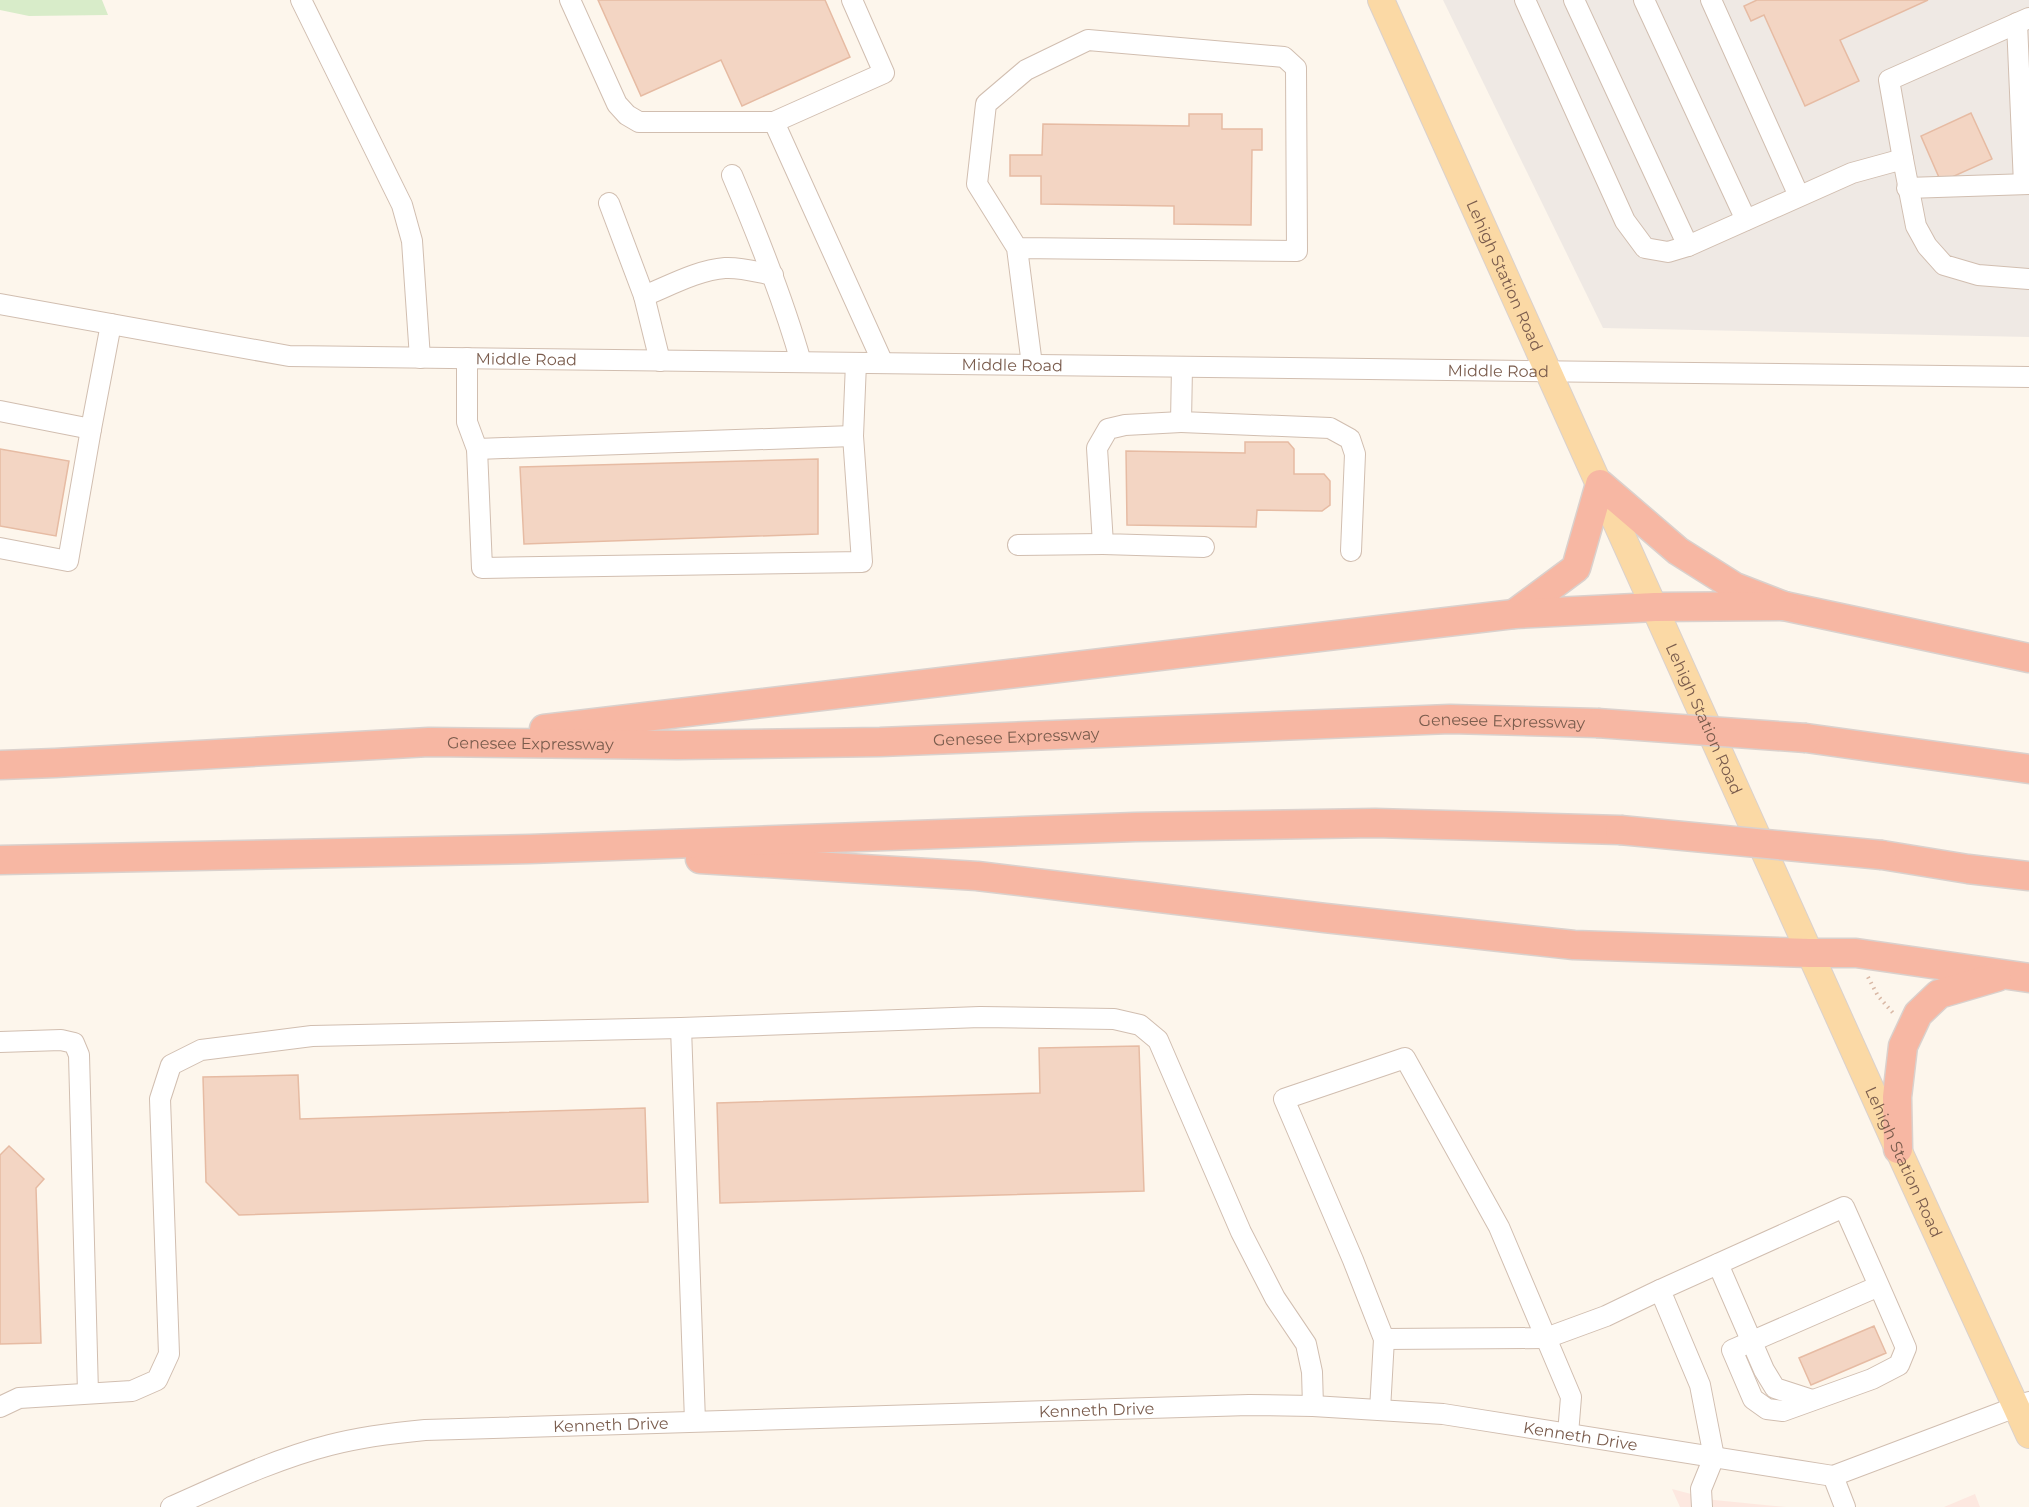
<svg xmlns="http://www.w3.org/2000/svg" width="2029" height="1507" font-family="Montserrat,sans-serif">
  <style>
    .commercial { fill: #fde8e0 }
    .industrial { fill: #efe9e4 }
    .green { fill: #d8ecc9 }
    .building { fill: #f3d5c3; stroke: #e6bba3; stroke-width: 1.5 }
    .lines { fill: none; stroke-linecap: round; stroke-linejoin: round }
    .minor-casing { stroke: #d1beb0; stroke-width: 22 }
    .major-casing { stroke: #dad1cd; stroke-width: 28 }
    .highway-casing { stroke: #dad1cd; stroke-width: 31 }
    .path { stroke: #d9b8a5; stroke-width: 4; stroke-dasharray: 1.5 4.5; stroke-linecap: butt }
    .minor { stroke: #fff; stroke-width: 20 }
    .major { stroke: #fbd9a5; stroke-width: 26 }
    .highway { stroke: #f7b7a3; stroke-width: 28 }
    .highway-bridge-casing { stroke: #dad1cd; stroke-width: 31; stroke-linecap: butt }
    .highway-bridge { stroke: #f7b7a3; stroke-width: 28 }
    .labels { text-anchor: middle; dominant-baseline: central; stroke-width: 6; stroke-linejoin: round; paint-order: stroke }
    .street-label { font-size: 16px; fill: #7a5c4d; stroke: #fffaf3 }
  </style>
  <rect width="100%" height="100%" fill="#fdf6ec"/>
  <path class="commercial" d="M 1672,1489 L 1714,1500 L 1786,1507 L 1680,1507 Z
    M 1975,1494 L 1980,1507 L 1944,1507 Z"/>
  <path class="industrial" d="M 1443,0 L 2029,0 L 2029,337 L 1603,328 Z"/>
  <path class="green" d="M 0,0 L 102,0 L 108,15 L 29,16 L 0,10 Z"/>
  <path class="building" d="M 598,0 L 825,0 L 850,57 L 742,106 L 721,60 L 641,96 Z
    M 1757,0 L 1928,0 L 1840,40 L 1859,81 L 1805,106 L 1764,15 L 1751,21 L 1744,6 Z
    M 1971,113 L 1992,159 L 1941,182 L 1921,136 Z
    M 1189,114 L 1222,114 L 1222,129 L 1262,129 L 1262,150 L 1252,150 L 1251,225 L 1174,224 L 1174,206 L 1041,204 L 1041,176 L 1010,176 L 1010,155 L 1042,155 L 1043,124 L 1189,126 Z
    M 1245,442 L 1288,442 L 1294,449 L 1294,474 L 1324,474 L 1330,481 L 1330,505 L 1322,511 L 1257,510 L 1256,527 L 1127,525 L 1126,451 L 1245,453 Z
    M 0,449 L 69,461 L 56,536 L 0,526 Z
    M 818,459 L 818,534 L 524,544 L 520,467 Z
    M 1139,1046 L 1144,1191 L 720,1203 L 717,1103 L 1040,1093 L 1039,1048 Z
    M 298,1075 L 300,1119 L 645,1108 L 648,1202 L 239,1215 L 206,1182 L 203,1077 Z
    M 9,1146 L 44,1179 L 36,1188 L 41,1343 L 0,1344 L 0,1155 Z
    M 1874,1326 L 1886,1353 L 1811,1385 L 1799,1358 Z"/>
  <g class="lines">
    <g class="minor-casing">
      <g id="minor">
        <path d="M 301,0 L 402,205 L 412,241 L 420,358"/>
        <path d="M 570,0 L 617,104 L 627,115 L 639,122 L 774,122 L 884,73 L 852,0"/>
        <path d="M 1525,0 L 1625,221 L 1645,248 L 1668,252 L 1688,246 L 1852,173 L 1903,159 L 1916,226 L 1927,246 L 1944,265 L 1978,275 L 2029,279"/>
        <path d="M 1574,0 L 1688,246"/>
        <path d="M 1644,0 L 1746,220"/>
        <path d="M 1711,0 L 1799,196"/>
        <path d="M 2017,23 L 2024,184"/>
        <path d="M 774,122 L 883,363"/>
        <path d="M 1903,159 L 1889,80 L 2029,18"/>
        <path d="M 732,175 C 758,236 783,298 801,362"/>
        <path d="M 1907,188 L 2029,184"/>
        <path d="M 609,203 L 644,296 L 660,361"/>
        <path d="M 1017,248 L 1297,251 L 1296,68 L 1284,57 L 1088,40 L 1026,70 L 986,104 L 977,184 L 1017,248 L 1032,365"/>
        <path d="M 644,296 C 669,286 698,270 725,268 C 741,267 757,272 773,275"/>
        <path id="s1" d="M 0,304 L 289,356 L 2029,377"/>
        <path d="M 467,358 L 467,422 L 477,449 L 482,568 L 862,562 L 853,436 L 856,363"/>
        <path d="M 1182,367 L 1181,422 L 1330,428 L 1350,439 L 1355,454 L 1351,551"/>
        <path d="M 0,411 L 91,429 L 111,324"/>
        <path d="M 1181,422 L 1125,425 L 1108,429 L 1097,448 L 1103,544 L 1204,547"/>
        <path d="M 477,449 L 853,436"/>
        <path d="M 1018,545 L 1103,544"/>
        <path d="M 0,548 L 68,561 L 91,429"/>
        <path d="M 681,1028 L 695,1421"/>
        <path d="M 0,1042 L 61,1040 L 74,1043 L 79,1055 L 88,1393"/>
        <path d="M 1718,1264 L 1764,1370 L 1775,1388 L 1812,1400"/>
        <path d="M 1384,1339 L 1546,1338 L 1606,1316 L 1660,1290"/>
        <path d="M 0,1407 L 19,1398 L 132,1391 L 157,1380 L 169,1354 L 160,1099 L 171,1065 L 201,1050 L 312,1036 L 681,1028 L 980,1017 L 1114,1019 L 1140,1025 L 1158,1040 L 1241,1232 L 1275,1298 L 1306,1344 L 1312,1372 L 1313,1406"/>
        <path d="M 1380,1410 L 1384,1339 L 1353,1260 L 1284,1099 L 1405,1058 L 1499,1227 L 1571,1397 L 1568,1434"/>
        <path d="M 1833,1476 L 1845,1507"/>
        <path id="s2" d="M 171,1507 C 223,1484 275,1459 330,1445 C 361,1437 393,1433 425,1430 L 1249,1405 L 1313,1406 L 1443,1414 L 1833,1476 L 2029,1402"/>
        <path d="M 1702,1507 L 1701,1489 L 1714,1457 L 1700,1385 L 1660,1290 L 1844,1207 C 1865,1254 1886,1301 1906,1348 L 1899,1365 L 1872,1379 L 1783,1411 L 1767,1409 L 1753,1399 L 1732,1350 L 1879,1286"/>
      </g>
    </g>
    <g class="major-casing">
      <g id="major">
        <path id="s3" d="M 1381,0 L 1898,1149 L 2029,1435"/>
      </g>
    </g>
    <g class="highway-casing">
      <g id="highway">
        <path d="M 1514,614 L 1576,568 L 1600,484 L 1678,551 L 1735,587 L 1784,606 L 2029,658"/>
        <path d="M 544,729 L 1514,614 L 1655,607 L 1784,606"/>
        <path d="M 1806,738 L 2029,769"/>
        <path id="s4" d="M 0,765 L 55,763 L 429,742 L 678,745 L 880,742 L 1450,719 L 1597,723"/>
        <path d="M 1882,855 L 1968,869 L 2029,876"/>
        <path d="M 700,859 L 977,876 L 1325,918 L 1574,945 L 1810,953 L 1856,953 L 2029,978"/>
        <path d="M 0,860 L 530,849 L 1135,827 L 1375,823 L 1620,830"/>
        <path d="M 1898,1149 L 1897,1097 L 1903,1046 L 1918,1014 L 1939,994 L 1997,977"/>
      </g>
    </g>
    <path class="path" d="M 1868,977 L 1878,996 L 1893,1013"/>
    <use href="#minor" class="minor"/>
    <use href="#major" class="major"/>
    <use href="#highway" class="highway"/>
    <g class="highway-bridge-casing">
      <path id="highway-bridge" d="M 1597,723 L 1806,738
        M 1620,830 L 1882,855"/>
    </g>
    <use href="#highway-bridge" class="highway-bridge"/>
  </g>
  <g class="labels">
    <g class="street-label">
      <text stroke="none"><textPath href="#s3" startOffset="302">Lehigh Station Road</textPath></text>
      <text stroke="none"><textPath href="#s1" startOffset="531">Middle Road</textPath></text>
      <text stroke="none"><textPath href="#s1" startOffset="1017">Middle Road</textPath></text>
      <text stroke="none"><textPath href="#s1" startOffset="1503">Middle Road</textPath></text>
      <text stroke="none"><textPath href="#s3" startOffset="788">Lehigh Station Road</textPath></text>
      <text stroke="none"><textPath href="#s4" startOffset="1503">Genesee Expressway</textPath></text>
      <text stroke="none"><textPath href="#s4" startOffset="1017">Genesee Expressway</textPath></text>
      <text stroke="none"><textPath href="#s4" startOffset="531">Genesee Expressway</textPath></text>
      <text stroke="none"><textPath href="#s3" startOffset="1274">Lehigh Station Road</textPath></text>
      <text stroke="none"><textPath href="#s2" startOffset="939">Kenneth Drive</textPath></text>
      <text stroke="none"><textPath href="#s2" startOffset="453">Kenneth Drive</textPath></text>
      <text stroke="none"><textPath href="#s2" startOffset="1425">Kenneth Drive</textPath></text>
    </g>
  </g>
</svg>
